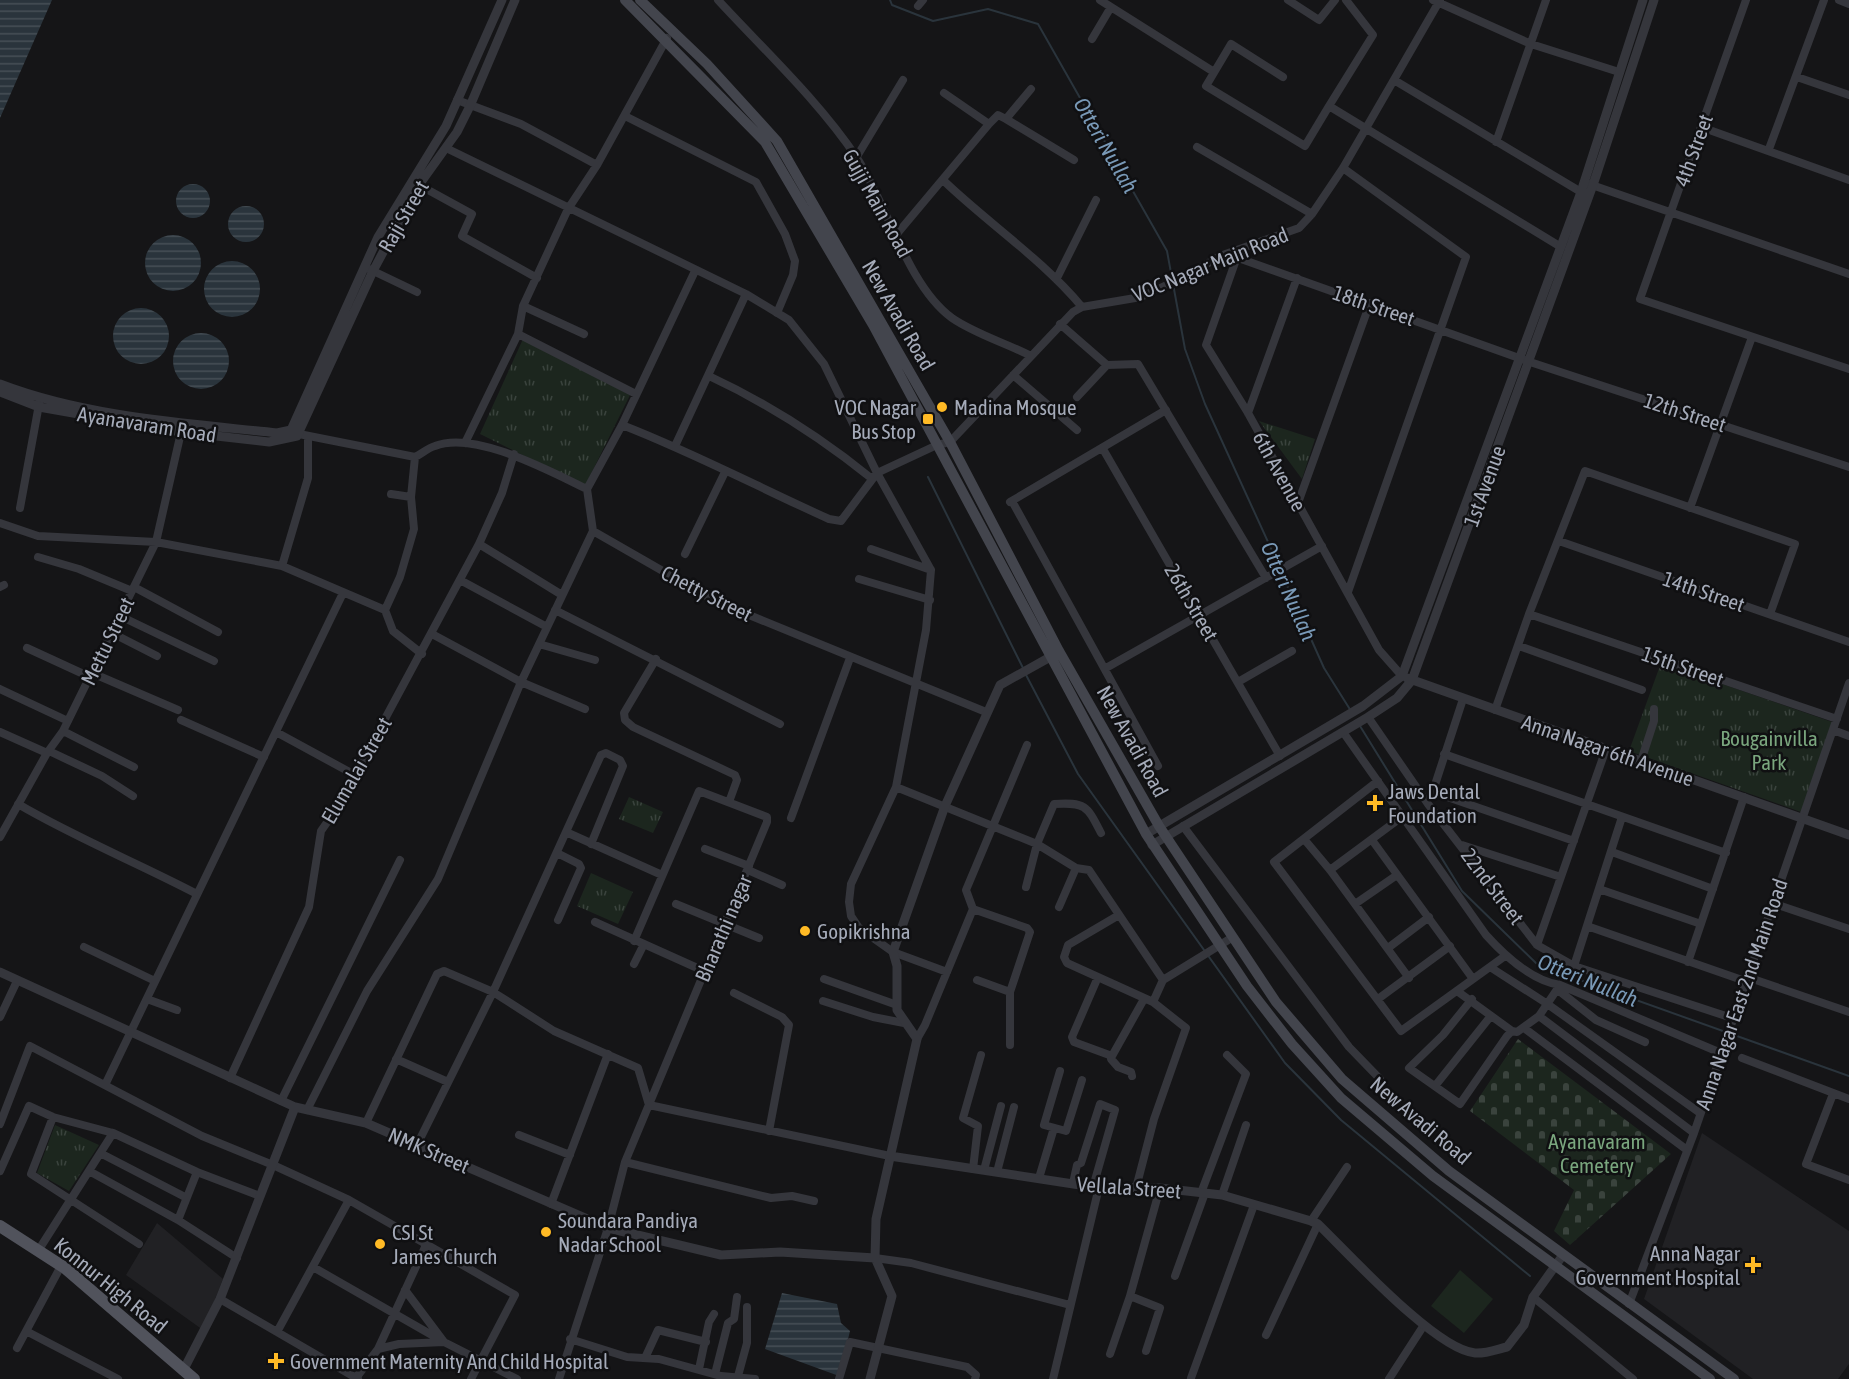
<svg xmlns="http://www.w3.org/2000/svg" width="1849" height="1379" font-family="'Asap Condensed',sans-serif">
  <style>
    .built { fill: #212124 }
    .grass { fill: url(#grass-tufts) }
    .cemetery { fill: url(#cemetery-stones) }
    .pitch { fill: #1c261e }
    .water { fill: url(#water-rules) }
    .lines { fill: none; stroke-linecap: round; stroke-linejoin: round }
    .stream { stroke: #2a343c; stroke-width: 2 }
    .minor { stroke: #35363c; stroke-width: 8 }
    .tertiary { stroke: #35363c; stroke-width: 9 }
    .secondary { stroke: #43454d; stroke-width: 10 }
    .primary { stroke: #51535c; stroke-width: 12 }
    .poi-dot { fill: #ffba25; stroke: #101012; stroke-width: 2 }
    .labels { text-anchor: middle; dominant-baseline: central; stroke-width: 5; stroke-linejoin: round; paint-order: stroke }
    .street-label { font-size: 21px; fill: #a5abb9; stroke: #101012 }
    .poi-label { font-size: 21px; fill: #a5abb9; stroke: #101012; text-anchor: start }
    .park-label { font-size: 21px; fill: #7aa67e; stroke: #101012 }
    .water-label { font-size: 22px; font-style: italic; fill: #7999b7; stroke: #101012 }
  </style>
  <defs>
    <pattern id="grass-tufts" width="24" height="20" patternUnits="userSpaceOnUse" patternTransform="scale(1.5)"><rect width="24" height="20" fill="#1c261e"/><path d="M3 7l-1-3M5 7V3M7 7l1-3M15 17l-1-3M17 17v-4M19 17l1-3" fill="none" stroke="#3a433d"/></pattern>
    <pattern id="cemetery-stones" width="16" height="16" patternUnits="userSpaceOnUse" patternTransform="scale(1.5)"><rect width="16" height="16" fill="#1c261e"/><path d="M2 7V4a2 2 0 0 1 4 0v3zM10 15v-3a2 2 0 0 1 4 0v3z" fill="#3a433d"/></pattern>
    <pattern id="water-rules" width="6" height="5" patternUnits="userSpaceOnUse" patternTransform="scale(1.5)"><rect width="6" height="5" fill="#2a343c"/><path d="M0 2.5h6" fill="none" stroke="#464f56"/></pattern>
  </defs>
  <rect width="100%" height="100%" fill="#151517"/>
  <path class="built" d="M 1702,1133 L 1849,1231 L 1849,1364 L 1838,1379 L 1753,1379 L 1644,1299 Z
    M 157,1223 L 223,1279 L 203,1330 L 126,1275 Z"/>
  <path class="grass" d="M 523,339 L 630,395 L 585,486 L 480,434 Z
    M 1259,421 L 1315,439 L 1302,479 Z
    M 1661,663 L 1832,722 L 1801,812 L 1629,751 Z
    M 629,797 L 663,812 L 653,833 L 619,819 Z
    M 591,873 L 633,892 L 618,924 L 577,906 Z
    M 55,1125 L 99,1145 L 69,1191 L 37,1173 Z"/>
  <path class="cemetery" d="M 1518,1039 L 1671,1154 L 1570,1245 L 1554,1231 L 1574,1190 L 1470,1111 Z"/>
  <path class="pitch" d="M 1460,1270 L 1493,1299 L 1464,1333 L 1431,1306 Z"/>
  <path class="water" d="M 0,0 L 52,0 L 0,118 Z
    M176 201a17 17 0 1 1 34 0a17 17 0 1 1-34 0Z
    M228 224a18 18 0 1 1 36 0a18 18 0 1 1-36 0Z
    M145 263a28 28 0 1 1 56 0a28 28 0 1 1-56 0Z
    M204 289a28 28 0 1 1 56 0a28 28 0 1 1-56 0Z
    M113 336a28 28 0 1 1 56 0a28 28 0 1 1-56 0Z
    M173 361a28 28 0 1 1 56 0a28 28 0 1 1-56 0Z
    M 782,1293 L 837,1304 L 841,1323 L 850,1331 L 839,1376 L 765,1349 Z"/>
  <g class="lines">
    <path class="stream" d="M 890,0 L 892,5 L 933,21 L 988,9 L 1038,24 L 1167,251 L 1185,349 L 1205,404 L 1279,566
      M 928,477 L 1023,668
      M 1281,572 L 1324,668 L 1351,711
      M 1025,673 L 1078,774 L 1285,1063 L 1341,1120 L 1530,1276
      M 1360,726 L 1462,891 L 1538,965 L 1849,1076"/>
    <path class="minor" d="M 718,0 C 765,51 818,100 857,158 C 887,204 907,285 952,318 C 975,334 1006,343 1031,356
      M 1100,0 L 1214,72
      M 1288,0 L 1319,20 L 1335,0
      M 1346,0 L 1373,35 L 1329,106 L 1561,247
      M 1433,0 L 1531,44 L 1619,72
      M 1746,0 L 1640,299 L 1849,369
      M 1839,0 L 1849,4
      M 918,6 L 923,0
      M 1092,39 L 1111,7
      M 1283,77 L 1231,44 L 1206,86 L 1305,146 L 1329,106
      M 1797,77 L 1849,95
      M 1394,80 L 1581,192
      M 944,93 L 989,124
      M 457,100 L 521,124 L 597,165
      M 625,116 L 756,182 L 785,234 L 795,261 L 793,275 L 777,313
      M 1006,119 L 1074,160
      M 1701,127 L 1849,180
      M 1496,142 L 1546,0
      M 1197,147 L 1312,214
      M 446,148 L 746,294 L 789,320 L 824,364 L 877,473 L 931,570 L 926,630 L 896,787 L 851,884 L 849,902 L 851,916 L 859,928 L 893,952 L 947,972
      M 1769,149 L 1824,0
      M 856,158 L 903,80
      M 1343,168 L 1466,257 L 1348,592
      M 944,181 C 989,224 1042,259 1082,307
      M 1589,184 L 1849,274
      M 419,185 L 472,214 L 462,236 L 537,278
      M 896,235 L 989,124 L 998,115 L 1006,119 L 1031,89
      M 1227,254 L 1530,362 L 1849,467
      M 1237,257 L 1206,345 L 1248,413 L 1379,650 L 1402,676
      M 369,269 L 417,292
      M 1057,278 L 1096,200
      M 523,306 L 584,334
      M 1060,324 L 1107,365 L 1138,364 L 1266,578
      M 518,334 L 636,394
      M 1013,375 L 1077,430
      M 709,376 C 769,404 819,436 871,478
      M 1077,397 L 1107,365
      M 1248,413 L 1297,278
      M 622,425 C 692,452 760,488 829,519 L 841,521 L 877,473 L 937,445 L 950,442 L 1073,312 L 1082,307 L 1141,297 L 1190,274 L 1220,256 L 1299,228 L 1312,214 L 1343,168 L 1440,0
      M 294,433 L 415,457 C 421,454 428,448 435,446 C 475,430 551,472 587,489 L 593,531 L 715,601 L 986,712
      M 465,443 L 518,334 L 523,306 L 568,209 L 597,165 L 667,38
      M 675,446 L 746,294
      M 1103,449 L 1280,756
      M 415,457 L 411,497 L 414,529 L 400,577 L 385,610 L 393,631 L 422,654
      M 587,489 L 622,425 L 695,271
      M 391,494 L 411,497
      M 1012,501 L 1158,766
      M 1010,502 L 1166,410
      M 1298,503 L 1370,303
      M 20,508 L 40,399
      M 1690,508 L 1752,337
      M 0,523 L 38,536 L 156,542 L 282,566 L 385,610
      M 1559,541 L 1849,642
      M 479,544 L 562,595
      M 871,549 L 931,570
      M 685,554 L 725,472
      M 38,557 L 79,569 L 132,591
      M 282,566 L 308,478 L 308,437
      M 859,579 L 930,600
      M 460,580 L 547,627
      M 0,587 L 4,585
      M 134,587 L 218,632
      M 555,610 L 780,724
      M 1529,614 L 1837,719
      M 120,616 L 214,661
      M 112,633 L 157,656
      M 432,634 L 521,682 L 585,709
      M 539,644 L 595,660
      M 1519,646 L 1642,690
      M 27,648 L 90,677
      M 656,659 L 624,713 L 625,720 L 633,727 L 735,775 L 737,780 L 729,802
      M 1106,668 L 1322,546
      M 92,673 L 178,710
      M 1238,682 L 1292,651
      M 0,689 L 68,721
      M 1495,710 L 1529,614 L 1585,471 L 1795,544 L 1770,614
      M 1368,717 L 1428,804 L 1537,945 L 1574,966 L 1732,1018
      M 181,720 L 264,757
      M 1833,730 L 1849,736
      M 63,731 L 134,767
      M 0,732 L 47,753
      M 276,732 L 355,775
      M 1343,732 L 1486,935 C 1505,956 1532,981 1560,985 L 1721,1053
      M 49,751 L 102,776 L 133,796
      M 1444,754 L 1726,853
      M 1641,761 L 1654,721 L 1654,709
      M 1378,781 L 1274,862 L 1401,1031 L 1505,956
      M 896,787 L 1037,844 L 1076,868 L 1089,870 L 1163,980
      M 1433,792 L 1574,841
      M 1432,794 L 1463,699
      M 18,804 C 76,838 138,863 197,894
      M 791,818 L 850,658
      M 1183,826 L 1349,1047 L 1380,1079
      M 566,832 L 662,875
      M 0,837 L 47,753 L 63,731 L 156,542 L 182,428
      M 1304,839 L 1330,870 L 1409,978
      M 1372,840 L 1473,979
      M 1462,845 L 1561,877
      M 705,849 L 749,866
      M 1612,852 L 1713,889
      M 557,853 L 579,864 L 581,868 L 558,920
      M 748,870 L 782,885
      M 1330,870 L 1403,816
      M 1026,887 L 1037,844 L 1054,804 C 1086,802 1087,806 1101,833
      M 1599,889 L 1701,924
      M 1772,903 L 1849,929
      M 676,904 L 759,938
      M 1355,904 L 1397,875
      M 1059,907 L 1076,868
      M 973,909 L 1027,928 L 1030,932 L 1010,992 L 1010,1045
      M 1119,915 L 1068,945 L 1064,957 L 1067,963 L 1153,1002 L 1186,1028 L 1154,1119 L 1136,1188
      M 595,922 L 704,971
      M 1587,926 L 1745,981
      M 1537,945 L 1606,749
      M 84,947 L 155,981
      M 1388,948 L 1429,917
      M 1688,962 L 1744,797
      M 634,964 L 643,946
      M 1574,966 L 1622,817
      M 1490,967 L 1546,1003 L 1700,1113
      M 1098,977 L 1072,1037 L 1074,1042 L 1112,1056 L 1111,1059 L 1118,1067 L 1131,1072 L 1132,1076
      M 1747,977 L 1849,1012
      M 824,979 L 897,1005
      M 977,980 L 1010,992
      M 1558,990 L 1596,1020 L 1645,1042
      M 1457,991 L 1512,1031
      M 734,993 L 782,1017 L 789,1025 L 769,1131
      M 147,999 L 177,1010
      M 1378,999 L 1450,946
      M 1472,999 L 1443,1035 L 1409,1068 L 1460,1104 L 1507,1036 L 1512,1031 L 1517,1032 L 1539,1016 L 1560,985
      M 823,1001 L 873,1017 L 904,1023
      M 1153,1002 L 1163,980 L 1233,937
      M 1539,1016 L 1694,1133
      M 0,1017 L 17,981
      M 1524,1028 L 1687,1150
      M 917,1039 L 925,1025 L 973,909 L 966,890 L 1027,745
      M 1112,1056 L 1144,999
      M 1742,1058 L 1849,1099
      M 396,1059 L 448,1082
      M 1060,1071 L 1044,1125 L 1066,1131 L 1082,1080
      M 230,1078 L 309,907 L 321,831 L 337,808 L 479,544 L 502,493 L 514,454
      M 105,1085 L 343,593
      M 1435,1086 L 1490,1017
      M 1833,1094 L 1806,1164 L 1849,1180
      M 281,1101 L 400,860
      M 649,1105 L 890,1156
      M 307,1110 L 367,991 L 438,879 L 521,682 L 593,531
      M 53,1117 L 31,1174 L 139,1244
      M 366,1123 L 437,974 L 444,971 L 493,992 L 554,1031 L 638,1068 L 649,1105
      M 0,1124 L 30,1046 L 202,1136 L 273,1165 L 349,1200 L 515,1295 L 471,1379
      M 519,1135 L 570,1155
      M 417,1145 L 493,992 L 601,755 L 606,753 L 620,760 L 623,766 L 591,844
      M 102,1154 L 185,1197
      M 625,1162 L 771,1198 L 792,1196 L 814,1201
      M 973,1169 L 978,1126 L 963,1118 L 981,1055
      M 984,1170 L 1001,1106
      M 0,1171 L 29,1106 L 53,1117 L 113,1133 L 197,1172 L 260,1196
      M 89,1171 L 178,1220 L 237,1258
      M 997,1172 L 1014,1107
      M 1039,1178 L 1054,1128
      M 1073,1183 L 1077,1165 L 1081,1163 L 1100,1104 L 1115,1110 L 1093,1187
      M 1201,1193 L 1246,1074 L 1227,1055
      M 1222,1195 L 1246,1125
      M 551,1204 L 608,1054
      M 178,1220 L 197,1172
      M 1311,1221 L 1347,1167
      M 38,1251 L 113,1133
      M 875,1258 L 911,1263 L 1070,1305
      M 313,1267 L 444,1342 L 405,1290
      M 1175,1276 L 1205,1193
      M 1130,1296 L 1160,1308 L 1146,1351
      M 1533,1297 L 1633,1379
      M 220,1299 L 358,1379
      M 1629,1304 L 1694,1133 L 1849,683
      M 26,1331 L 118,1379
      M 277,1332 L 349,1200
      M 1266,1335 L 1318,1224
      M 570,1339 L 627,1357 L 659,1359 L 721,1376 L 755,1379
      M 17,1348 L 61,1266
      M 378,1349 L 426,1245
      M 1110,1354 L 1130,1296 L 1160,1188
      M 645,1358 L 658,1330 L 706,1342
      M 699,1369 L 709,1322 L 714,1314
      M 715,1374 L 728,1323 L 734,1319 L 737,1297
      M 738,1376 L 747,1343 L 747,1307
      M 356,1378 L 378,1349 L 399,1344 L 444,1342 L 517,1379
      M 1191,1378 L 1254,1205
      M 559,1379 L 608,1228 L 625,1162 L 767,822 L 767,817 L 699,791 L 634,941
      M 839,1379 L 850,1342 L 967,1367 L 976,1375 L 975,1379
      M 1053,1379 L 1099,1187
      M 1389,1379 L 1424,1325"/>
    <path class="tertiary" d="M 0,384 C 86,417 185,423 277,433 L 291,430 L 378,237 L 446,126 L 502,0
      M 0,392 L 39,407 L 181,432 L 269,442 L 297,436 L 373,271 L 419,185 L 457,132 L 470,106 L 515,0
      M 1407,678 L 1849,835
      M 1146,834 L 1363,706 L 1402,676 L 1581,192 L 1643,0
      M 1152,845 L 1368,717 L 1397,698 L 1412,680 L 1593,185 L 1654,0
      M 0,972 L 295,1107 L 366,1123 L 608,1228 L 721,1255 L 780,1252 L 875,1258
      M 890,1156 L 1093,1187 L 1160,1188 L 1222,1195 L 1311,1221 L 1318,1224 C 1348,1253 1436,1350 1475,1353 C 1485,1354 1498,1349 1507,1347 L 1524,1325 L 1533,1297 L 1563,1255
      M 183,1371 L 220,1299 L 295,1107
      M 870,1379 L 892,1296 L 875,1258 L 876,1219 L 917,1039 L 897,1010 L 897,966 L 893,952 L 945,806 L 1000,685 L 1052,656"/>
    <path class="secondary" d="M 625,0 L 765,142 L 873,325 L 1146,834 L 1247,986 L 1292,1044 L 1341,1098 L 1433,1176 L 1710,1379
      M 640,0 L 707,64 L 777,141 L 950,442 L 1059,651 L 1159,826 L 1276,1002 L 1342,1079 L 1449,1171 L 1734,1379"/>
    <path class="primary" d="M 0,1226 L 65,1268 L 194,1379"/>
  </g>
  <g class="poi-dot">
    <circle cx="942" cy="407" r="6"/>
    <rect x="922" y="413" width="12" height="12" rx="3"/>
    <path d="M1372 794h6v6h6v6h-6v6h-6v-6h-6v-6h6z"/>
    <circle cx="805" cy="931" r="6"/>
    <circle cx="546" cy="1232" r="6"/>
    <circle cx="380" cy="1244" r="6"/>
    <path d="M1750 1256h6v6h6v6h-6v6h-6v-6h-6v-6h6z"/>
    <path d="M273 1352h6v6h6v6h-6v6h-6v-6h-6v-6h6z"/>
  </g>
  <g class="labels">
    <g class="street-label">
      <text transform="translate(1693 150) rotate(-70)">4th Street</text>
      <text transform="translate(878 203) rotate(61)">Gujji Main Road</text>
      <text transform="translate(403 216) rotate(-60)">Raji Street</text>
      <text transform="translate(1210 264) rotate(-22)">VOC Nagar Main Road</text>
      <text transform="translate(1374 305) rotate(19)">18th Street</text>
      <text transform="translate(899 315) rotate(60)">New Avadi Road</text>
      <text transform="translate(1685 412) rotate(18)">12th Street</text>
      <text transform="translate(147 424) rotate(9)">Ayanavaram Road</text>
      <text transform="translate(1280 471) rotate(61)">6th Avenue</text>
      <text transform="translate(1484 486) rotate(-70)">1st Avenue</text>
      <text transform="translate(1704 591) rotate(19)">14th Street</text>
      <text transform="translate(707 593) rotate(27)">Chetty Street</text>
      <text transform="translate(1192 602) rotate(60)">26th Street</text>
      <text transform="translate(107 641) rotate(-64)">Mettu Street</text>
      <text transform="translate(1683 666) rotate(19)">15th Street</text>
      <text transform="translate(1133 741) rotate(61)">New Avadi Road</text>
      <text transform="translate(1608 750) rotate(19)">Anna Nagar 6th Avenue</text>
      <text transform="translate(356 770) rotate(-60)">Elumalai Street</text>
      <text transform="translate(1493 886) rotate(53)">22nd Street</text>
      <text transform="translate(723 928) rotate(-67)">Bharathi nagar</text>
      <text transform="translate(1741 994) rotate(-71)">Anna Nagar East 2nd Main Road</text>
      <text transform="translate(1421 1120) rotate(40)">New Avadi Road</text>
      <text transform="translate(429 1150) rotate(23)">NMK Street</text>
      <text transform="translate(1129 1187) rotate(4)">Vellala Street</text>
      <text transform="translate(111 1285) rotate(39)">Konnur High Road</text>
    </g>
    <g class="poi-label">
      <text x="916" y="407" text-anchor="end">VOC Nagar<tspan x="916" dy="24">Bus Stop</tspan></text>
      <text x="954" y="407">Madina Mosque</text>
      <text x="1388" y="791">Jaws Dental<tspan x="1388" dy="24">Foundation</tspan></text>
      <text x="817" y="931">Gopikrishna</text>
      <text x="558" y="1220">Soundara Pandiya<tspan x="558" dy="24">Nadar School</tspan></text>
      <text x="392" y="1232">CSI St<tspan x="392" dy="24">James Church</tspan></text>
      <text x="1740" y="1253" text-anchor="end">Anna Nagar<tspan x="1740" dy="24">Government Hospital</tspan></text>
      <text x="290" y="1361">Government Maternity And Child Hospital</text>
    </g>
    <g class="park-label">
      <text x="1769" y="738">Bougainvilla<tspan x="1769" dy="24">Park</tspan></text>
      <text x="1597" y="1141">Ayanavaram<tspan x="1597" dy="24">Cemetery</tspan></text>
    </g>
    <g class="water-label">
      <text transform="translate(1106 145) rotate(60)">Otteri Nullah</text>
      <text transform="translate(1289 591) rotate(66)">Otteri Nullah</text>
      <text transform="translate(1588 980) rotate(22)">Otteri Nullah</text>
    </g>
  </g>
</svg>
